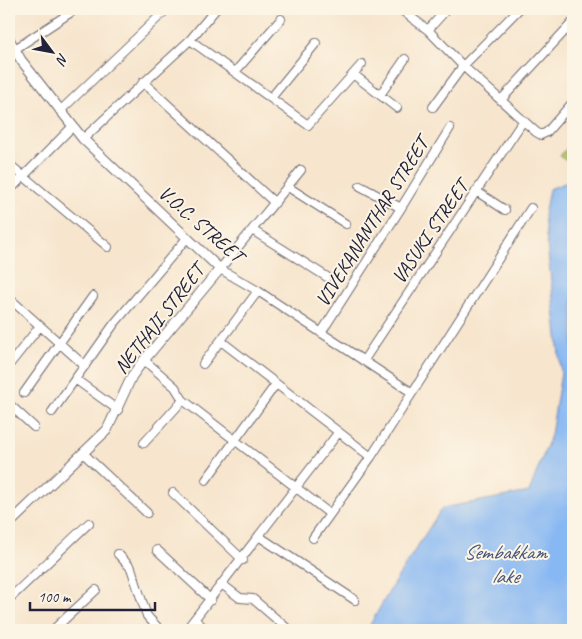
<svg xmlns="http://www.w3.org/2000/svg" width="582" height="639" font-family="Caveat,sans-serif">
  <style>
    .green { fill: #aabe62; stroke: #66704e }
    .water { fill: #88b8f3; stroke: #556d97 }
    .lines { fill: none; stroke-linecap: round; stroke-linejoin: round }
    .minor-casing { stroke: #6d666e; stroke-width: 10 }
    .tertiary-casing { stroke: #6d666e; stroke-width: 11 }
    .minor { stroke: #fff; stroke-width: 8 }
    .tertiary { stroke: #fff; stroke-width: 9 }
    .labels { text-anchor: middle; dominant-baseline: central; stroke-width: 4; stroke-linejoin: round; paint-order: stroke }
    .street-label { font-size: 20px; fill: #22223b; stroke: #fcf5e5 }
    .water-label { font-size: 21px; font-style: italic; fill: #46567b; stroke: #fcf5e5 }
  </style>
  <rect width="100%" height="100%" fill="#fcf5e5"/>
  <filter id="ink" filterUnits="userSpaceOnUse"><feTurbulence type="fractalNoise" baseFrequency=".02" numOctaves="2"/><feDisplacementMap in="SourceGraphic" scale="10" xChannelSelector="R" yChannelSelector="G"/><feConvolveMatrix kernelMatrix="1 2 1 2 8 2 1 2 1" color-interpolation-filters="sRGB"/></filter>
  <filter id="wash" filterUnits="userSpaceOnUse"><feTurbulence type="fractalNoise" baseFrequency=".0096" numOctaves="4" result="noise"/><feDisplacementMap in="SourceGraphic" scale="20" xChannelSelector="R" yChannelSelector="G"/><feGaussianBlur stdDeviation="1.12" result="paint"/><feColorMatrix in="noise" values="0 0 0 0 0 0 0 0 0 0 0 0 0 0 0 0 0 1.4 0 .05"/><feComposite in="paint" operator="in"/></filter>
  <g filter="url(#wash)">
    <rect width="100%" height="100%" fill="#f7e5cd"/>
    <path class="green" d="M 573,141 L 573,166 L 560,156 Z"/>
    <path class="water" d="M 573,180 L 573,630 L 367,630 L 394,583 L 442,508 L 529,492 L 551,435 L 561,373 L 544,216 L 549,189 Z"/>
  </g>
  <g filter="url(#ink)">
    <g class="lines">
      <g class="minor-casing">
        <path id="minor" d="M 400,9 L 428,30 L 463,66 L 536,132 L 541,135 L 547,132 L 573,102
          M 428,30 L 447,9
          M 190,40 L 308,125 L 362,64
          M 15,49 L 76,9
          M 235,72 L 281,19
          M 353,74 L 397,108
          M 143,82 L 275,203
          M 380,95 L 405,59
          M 271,98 L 316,43
          M 501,100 L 573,22
          M 433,107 L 463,66 L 519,9
          M 60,111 L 167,9
          M 83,139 L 190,40 L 216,9
          M 9,164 L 108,247
          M 301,170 L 220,269 L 258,291 L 411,392
          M 360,186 L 401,208
          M 288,187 L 346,224
          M 9,191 L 72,127
          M 476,191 L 505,210
          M 252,230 L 327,277
          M 9,298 L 85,366
          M 321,333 L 401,208 L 450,128
          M 221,341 L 371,457
          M 144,360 L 175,387 L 183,400 L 330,514
          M 364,360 L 523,121
          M 203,364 L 258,291
          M 9,365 L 40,326
          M 75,379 L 118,410
          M 24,393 L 93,296
          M 9,404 L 34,427
          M 52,412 L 114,324 L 187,238
          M 144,443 L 183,400
          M 84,454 L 147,513
          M 206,480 L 276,384
          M 173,493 L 243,560
          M 260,537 L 355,600
          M 313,538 L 371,457 L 531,208
          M 157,550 L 211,600
          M 118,554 L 131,568 L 147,616 L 160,630
          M 223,585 L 240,598 L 253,599 L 289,630
          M 9,599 L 89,523
          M 195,620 L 206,630
          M 53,630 L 96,590
          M 186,630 L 338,433"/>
      </g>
      <g class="tertiary-casing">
        <path id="tertiary" d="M 9,39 L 21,60 L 83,139 L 220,269 L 140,365 L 132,376 L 107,430 L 9,524"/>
      </g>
      <use href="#minor" class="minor"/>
      <use href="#tertiary" class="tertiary"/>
    </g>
  </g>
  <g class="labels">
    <g class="street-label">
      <text transform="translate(372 222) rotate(-58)">VIVEKANANTHAR STREET</text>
      <text transform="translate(201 224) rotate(41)">V.O.C. STREET</text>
      <text transform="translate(430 232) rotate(-56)">VASUKI STREET</text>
      <text transform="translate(159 319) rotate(-52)">NETHAJI STREET</text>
    </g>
    <g class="water-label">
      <text x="505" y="552">Sembakkam<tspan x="505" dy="24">lake</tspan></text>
    </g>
  </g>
  <rect width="582" height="639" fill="none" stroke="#fcf5e5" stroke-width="30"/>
  <g transform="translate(52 52) rotate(122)" stroke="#fcf5e5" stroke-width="4" paint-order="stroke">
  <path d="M0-4L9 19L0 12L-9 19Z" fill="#22223b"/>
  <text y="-8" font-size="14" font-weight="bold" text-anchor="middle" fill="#22223b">N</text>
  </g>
  <path d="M30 602v8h125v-8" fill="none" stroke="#22223b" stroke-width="2.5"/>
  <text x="38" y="602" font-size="15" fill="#22223b" stroke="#fcf5e5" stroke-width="4" paint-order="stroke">100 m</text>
</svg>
